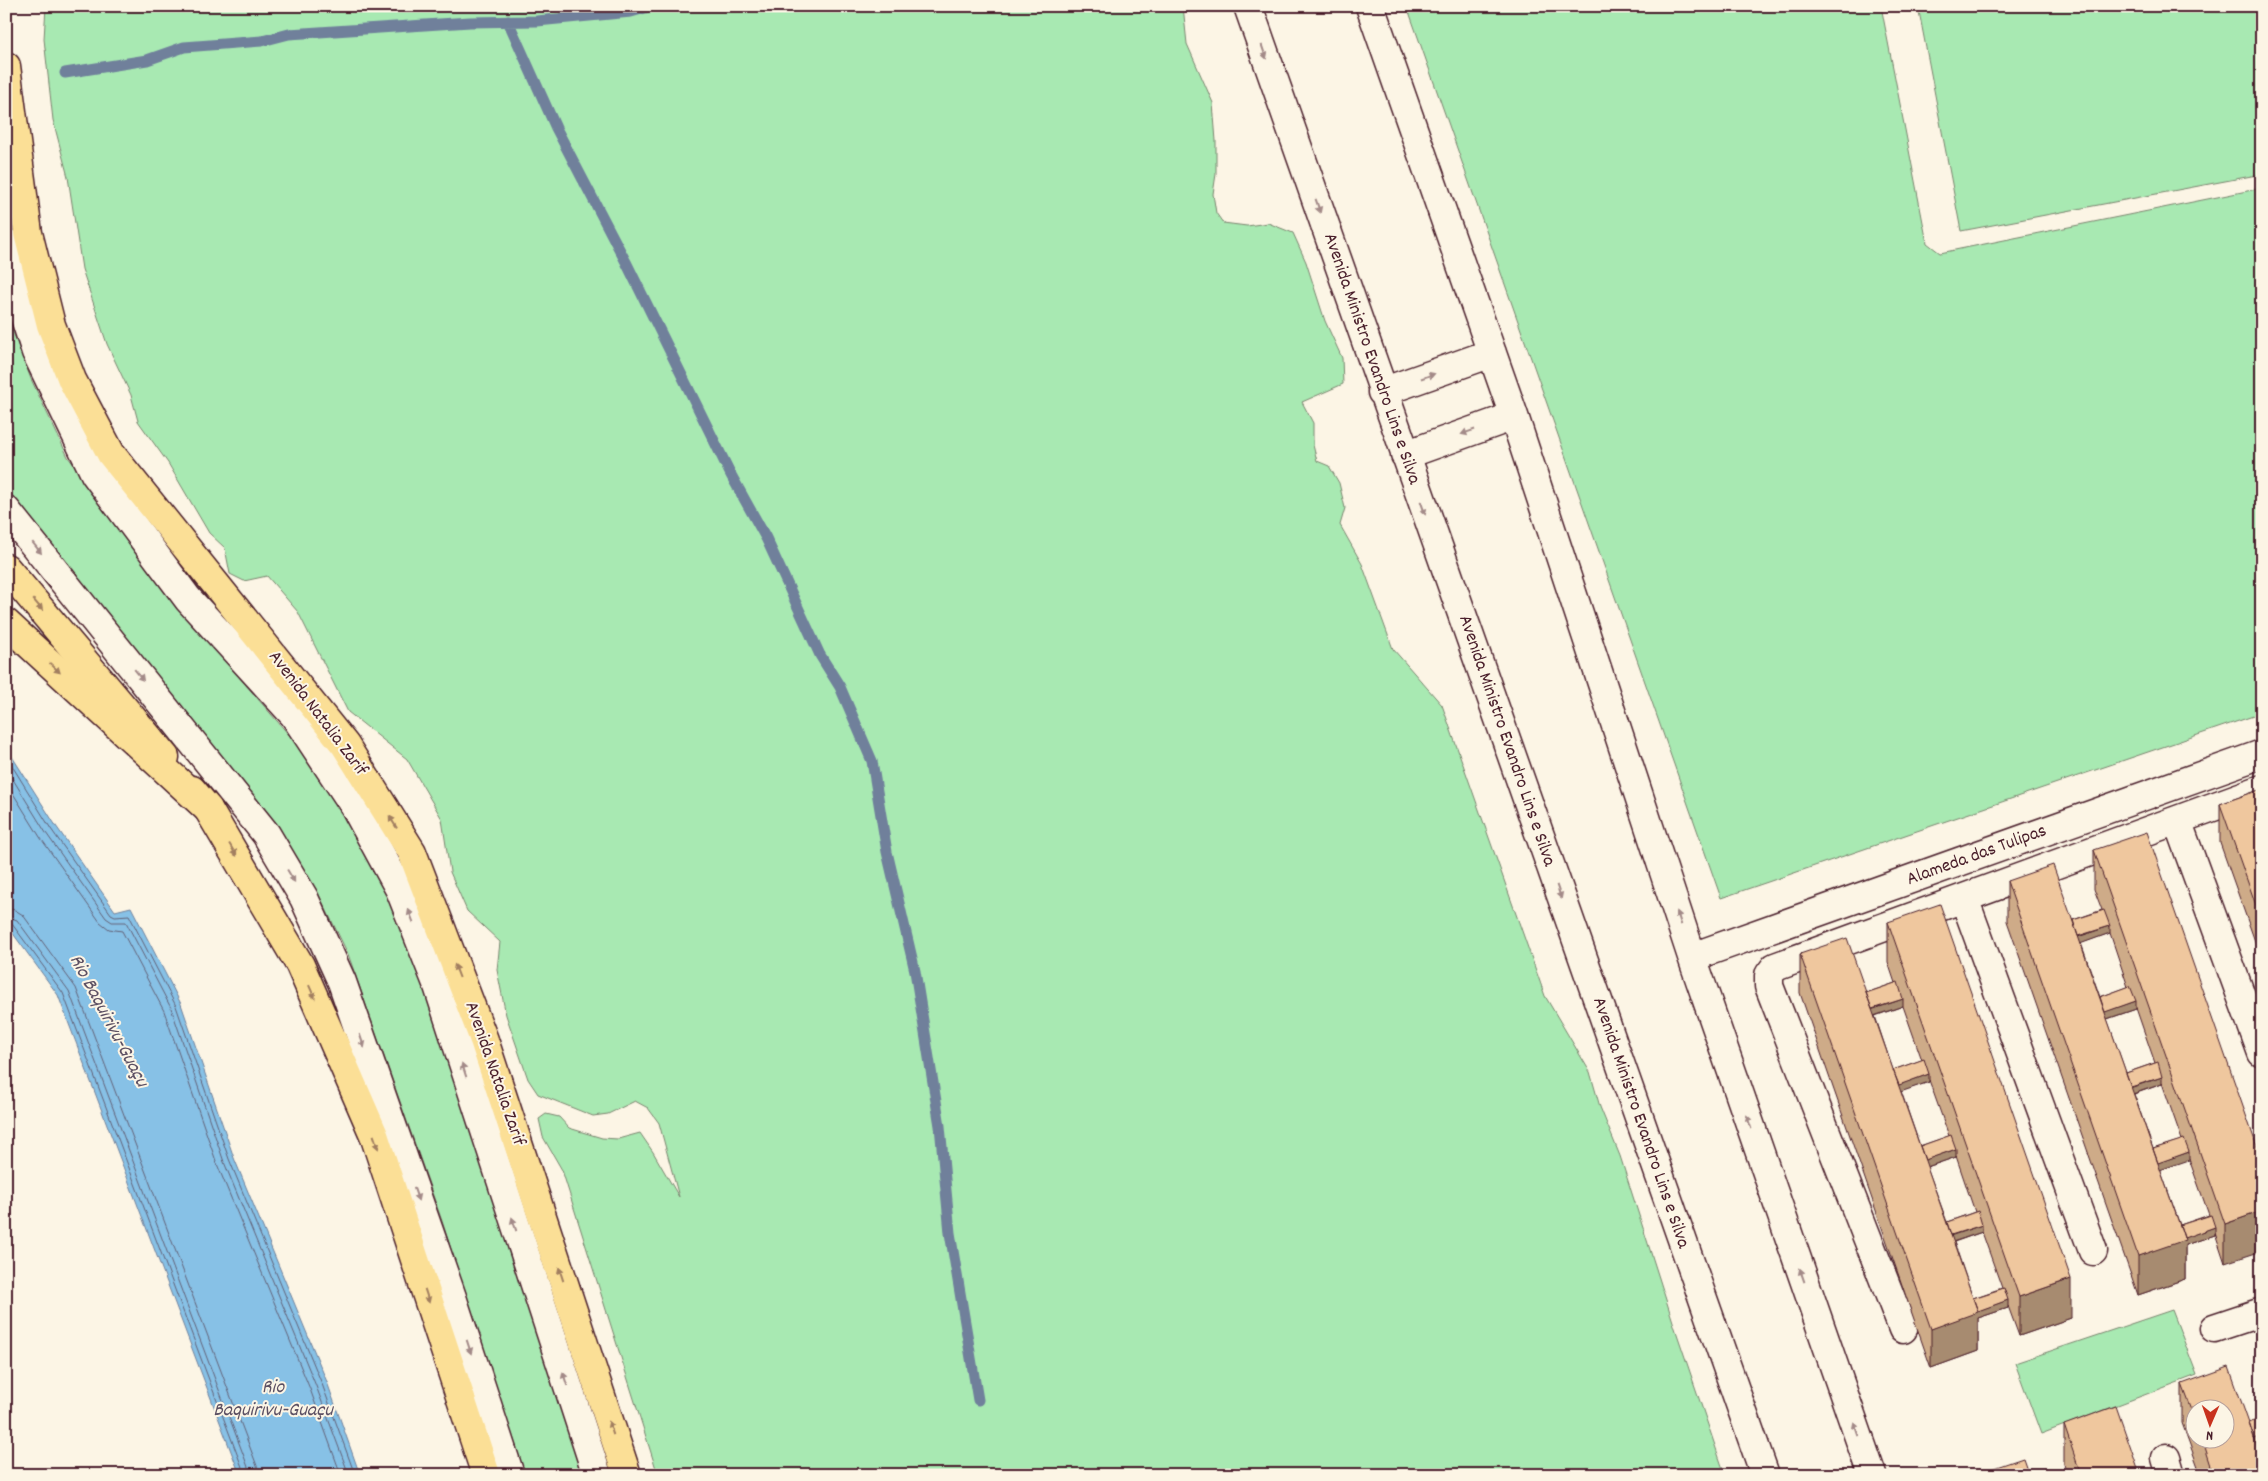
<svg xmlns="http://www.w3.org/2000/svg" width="2268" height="1481" font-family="Dekko,sans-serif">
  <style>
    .green { fill: #a8e9b2; stroke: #79846e }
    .water { fill: #87c1e6; stroke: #6f809b }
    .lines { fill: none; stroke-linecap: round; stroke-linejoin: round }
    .shore { stroke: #626076; stroke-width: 1 }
    .stream { stroke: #6f809b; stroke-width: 11 }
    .minor-casing { stroke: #4a1f2b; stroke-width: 31 }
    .major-casing { stroke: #4a1f2b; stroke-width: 31 }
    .highway-casing { stroke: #4a1f2b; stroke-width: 31 }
    .minor { stroke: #fcf5e5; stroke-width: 28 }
    .major { stroke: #fbdf96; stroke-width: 28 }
    .highway { stroke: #fbdf96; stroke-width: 28 }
    .wall { fill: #ceab88; stroke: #4a1f2b; fill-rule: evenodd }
    .shaded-wall { fill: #a78b6f; stroke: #4a1f2b }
    .building { fill: #efc79e; stroke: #4a1f2b }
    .oneway { fill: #a38a88 }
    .oneway2 { fill: #a27f60 }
    .labels { text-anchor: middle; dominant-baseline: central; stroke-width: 4; stroke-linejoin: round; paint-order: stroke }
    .street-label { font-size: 19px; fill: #4a1f2b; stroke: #fcf5e5 }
    .water-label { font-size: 20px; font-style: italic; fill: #5c5063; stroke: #fcf5e5 }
  </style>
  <rect width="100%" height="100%" fill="#fcf5e5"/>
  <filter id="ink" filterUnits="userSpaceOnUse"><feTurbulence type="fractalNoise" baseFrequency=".02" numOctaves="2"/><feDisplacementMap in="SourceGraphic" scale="10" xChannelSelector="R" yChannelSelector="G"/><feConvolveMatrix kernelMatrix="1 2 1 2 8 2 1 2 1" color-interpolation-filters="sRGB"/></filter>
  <g filter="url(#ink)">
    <path class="green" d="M 46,6 L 1183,6 L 1187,44 L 1213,103 L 1216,141 L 1216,174 L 1213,194 L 1216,213 L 1223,223 L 1247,226 L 1268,223 L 1293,233 L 1306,262 L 1325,321 L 1342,358 L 1343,384 L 1302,402 L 1313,423 L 1313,445 L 1317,461 L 1329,466 L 1339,483 L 1345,508 L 1340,525 L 1362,564 L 1393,649 L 1442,705 L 1545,996 L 1590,1072 L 1600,1107 L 1620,1156 L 1675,1328 L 1725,1475 L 658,1475 L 562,1170 L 543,1137 L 539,1119 L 546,1114 L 559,1117 L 569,1128 L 602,1138 L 618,1139 L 640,1133 L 653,1152 L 679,1197 L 659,1123 L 648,1108 L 635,1101 L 608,1114 L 593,1116 L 538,1094 L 528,1079 L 506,1015 L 497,970 L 500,942 L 467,911 L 450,872 L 442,819 L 407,759 L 348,712 L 298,612 L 267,576 L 244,581 L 230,574 L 225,548 L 209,533 L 168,463 L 138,421 L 131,395 L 107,344 L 82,269 L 68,177 L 53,120 L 44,39 Z
      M 1407,6 L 1881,6 L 1927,243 L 1940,253 L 2262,188 L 2262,713 L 1721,898 Z
      M 1918,6 L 2261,6 L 2262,174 L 1961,231 Z
      M 6,314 L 31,379 L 68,457 L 226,662 L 328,780 L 401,915 L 584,1475 L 523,1475 L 442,1221 L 348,954 L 322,901 L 274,822 L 206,737 L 72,579 L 6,487 Z
      M 2172,1310 L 2197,1375 L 2041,1434 L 2015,1363 Z"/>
    <path class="water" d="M 6,747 L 56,826 L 115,911 L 131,907 L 181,1004 L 234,1158 L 327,1382 L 360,1475 L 240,1475 L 58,995 L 6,924 Z"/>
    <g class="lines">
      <path class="shore" d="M 6,756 L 51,829 L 111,914 L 115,916 L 129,915 L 176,1006 L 229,1159 L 322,1384 L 355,1475
        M 6,768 L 46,833 L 106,918 L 112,922 L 126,922 L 171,1008 L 224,1162 L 316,1386 L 349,1475
        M 6,782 L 40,837 L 100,922 L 109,929 L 122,931 L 164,1011 L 217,1164 L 310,1389 L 341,1475
        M 6,908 L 15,910 L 23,915 L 76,988 L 257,1466 L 259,1475
        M 6,916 L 17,920 L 69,991 L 251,1475
        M 6,922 L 12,924 L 63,993 L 245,1475"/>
      <path class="stream" d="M 508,21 L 556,128 L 626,262 L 731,475 L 766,538 L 820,655 L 840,687 L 872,761 L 887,852 L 915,971 L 940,1126 L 950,1233 L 978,1400
        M 65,73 L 147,60 L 184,47 L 262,41 L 289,34 L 470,22 L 537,21 L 631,12 L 652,6"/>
      <g class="minor-casing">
        <path id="minor" d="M 1248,6 L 1765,1475
          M 1370,6 L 1514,416 L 1692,957 L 1872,1475
          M 6,243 L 12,278 L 36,352 L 95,474 L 188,599 L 294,715 L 355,807 L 400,890 L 438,986 L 597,1475
          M 1382,392 L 1492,353
          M 1405,455 L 1514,416
          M 6,510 L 266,834 L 304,898 L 342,982 L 452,1297 L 510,1475
          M 2177,820 L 2262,1053
          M 1964,898 L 2093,1251
          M 1692,957 L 2262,754
          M 2214,1328 L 2262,1312
          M 1903,1329 L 1769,986 L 1769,975 L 1775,967 L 2262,789
          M 2166,1458 L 2171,1475"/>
      </g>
      <g class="major-casing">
        <path id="major" d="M 6,66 L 28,233 L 51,325 L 72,380 L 111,454 L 345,745 L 412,852 L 484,1040 L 627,1475
          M 6,568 L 165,757
          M 192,790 L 208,809 L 300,965 L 374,1135 L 486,1475"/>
      </g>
      <g class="highway-casing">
        <path id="highway" d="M 6,623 L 208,809"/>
      </g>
      <use href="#minor" class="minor"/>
      <use href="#major" class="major"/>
      <use href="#highway" class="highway"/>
    </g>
    <path class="wall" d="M 2262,789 L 2262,961 L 2220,843 L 2220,804 Z
      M 2094,850 L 2262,1161 L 2225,1263 L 2215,1233 L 2215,1235 L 2185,1245 L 2185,1279 L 2138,1295 L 2007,921 L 2007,881 L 2073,920 L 2102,910 L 2094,889 ZM 2110,933 L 2128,987 L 2100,997 L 2081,943 ZM 2136,1008 L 2155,1063 L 2126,1073 L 2107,1019 L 2136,1009 ZM 2162,1083 L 2182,1140 L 2153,1149 L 2134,1094 L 2162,1084 ZM 2189,1159 L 2209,1215 L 2180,1225 L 2160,1169 Z
      M 1888,922 L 2071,1318 L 2019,1336 L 2008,1306 L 2008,1308 L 1978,1318 L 1978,1351 L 1931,1368 L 1800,993 L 1800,954 L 1866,993 L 1895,983 L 1888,962 ZM 1903,1006 L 1922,1060 L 1893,1070 L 1875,1016 ZM 1929,1080 L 1949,1136 L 1920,1146 L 1901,1091 L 1929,1082 ZM 1956,1156 L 1975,1212 L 1947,1222 L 1927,1167 L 1956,1157 ZM 1982,1232 L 2002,1288 L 1973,1298 L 1954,1242 Z
      M 2182,1384 L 2257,1446 L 2262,1475 L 2201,1475 L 2182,1423 ZM 2196,1408 L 2226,1438 L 2196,1438 Z
      M 2064,1425 L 2140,1475 L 2067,1475 L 2064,1464 Z"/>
    <path class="shaded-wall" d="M 2110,926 L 2110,933 L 2069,948 L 2069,940 Z
      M 1903,999 L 1903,1006 L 1862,1020 L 1862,1013 Z
      M 2136,1001 L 2136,1009 L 2095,1023 L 2095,1015 Z
      M 1929,1074 L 1929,1082 L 1889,1096 L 1889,1088 Z
      M 2162,1077 L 2162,1084 L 2121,1098 L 2121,1091 Z
      M 1956,1149 L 1956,1157 L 1915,1171 L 1915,1163 Z
      M 2189,1152 L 2189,1160 L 2148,1174 L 2148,1166 Z
      M 2262,1211 L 2262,1251 L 2225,1263 L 2225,1224 Z
      M 1982,1225 L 1982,1232 L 1941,1246 L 1941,1239 Z
      M 2215,1227 L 2215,1235 L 2185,1245 L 2185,1279 L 2138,1295 L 2138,1256 L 2174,1241 Z
      M 2071,1279 L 2071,1318 L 2019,1336 L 2019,1297 Z
      M 2008,1300 L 2008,1308 L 1978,1318 L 1978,1351 L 1931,1368 L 1931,1329 L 1968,1314 Z
      M 2262,1436 L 2262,1444 L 2244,1450 L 2244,1442 Z"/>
    <path class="building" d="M 2262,789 L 2262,922 L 2220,804 Z
      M 2147,832 L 2262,1161 L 2262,1211 L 2225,1224 L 2094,850 Z
      M 2053,865 L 2185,1240 L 2138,1256 L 2007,881 Z
      M 1940,904 L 2071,1279 L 2019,1297 L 1888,922 Z
      M 2104,910 L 2110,926 L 2078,936 L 2073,920 Z
      M 1847,938 L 1978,1312 L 1931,1329 L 1800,954 Z
      M 1898,982 L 1903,999 L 1872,1009 L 1866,993 Z
      M 2130,986 L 2136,1001 L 2105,1012 L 2100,997 Z
      M 1924,1059 L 1929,1074 L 1899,1085 L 1893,1070 Z
      M 2158,1062 L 2162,1077 L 2131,1087 L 2126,1073 Z
      M 1951,1135 L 1956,1149 L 1925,1160 L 1920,1146 Z
      M 2184,1139 L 2189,1152 L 2158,1163 L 2153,1149 Z
      M 1978,1211 L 1982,1225 L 1951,1235 L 1947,1222 Z
      M 2211,1215 L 2215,1227 L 2184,1238 L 2180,1225 Z
      M 2004,1288 L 2008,1300 L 1978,1311 L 1973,1298 Z
      M 2229,1367 L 2262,1460 L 2262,1475 L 2214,1475 L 2202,1438 L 2226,1438 L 2226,1408 L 2196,1408 L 2196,1421 L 2182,1384 Z
      M 2116,1406 L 2140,1475 L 2081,1475 L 2064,1425 Z
      M 2262,1418 L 2262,1436 L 2254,1439 L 2249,1423 Z
      M 2023,1458 L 2029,1475 L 1976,1475 L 1976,1474 Z"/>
    <defs><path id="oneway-solid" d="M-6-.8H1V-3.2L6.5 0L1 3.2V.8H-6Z" transform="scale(1.25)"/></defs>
    <g class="oneway">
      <use href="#oneway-solid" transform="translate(1264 52) rotate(71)"/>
      <use href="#oneway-solid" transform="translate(1318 206) rotate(71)"/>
      <use href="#oneway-solid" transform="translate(1428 376) rotate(-19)"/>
      <use href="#oneway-solid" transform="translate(1468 432) rotate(161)"/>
      <use href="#oneway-solid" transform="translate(1423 508) rotate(71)"/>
      <use href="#oneway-solid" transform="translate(37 548) rotate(51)"/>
      <use href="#oneway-solid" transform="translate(139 675) rotate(51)"/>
      <use href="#oneway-solid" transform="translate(291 876) rotate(59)"/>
      <use href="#oneway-solid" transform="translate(1559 892) rotate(71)"/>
      <use href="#oneway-solid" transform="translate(411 916) rotate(-111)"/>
      <use href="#oneway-solid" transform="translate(1679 918) rotate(-108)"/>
      <use href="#oneway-solid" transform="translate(362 1041) rotate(71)"/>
      <use href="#oneway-solid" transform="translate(464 1070) rotate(-108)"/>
      <use href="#oneway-solid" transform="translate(1749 1122) rotate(-109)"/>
      <use href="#oneway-solid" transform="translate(416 1194) rotate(71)"/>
      <use href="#oneway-solid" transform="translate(514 1224) rotate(-108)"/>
      <use href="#oneway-solid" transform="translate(1802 1275) rotate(-109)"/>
      <use href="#oneway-solid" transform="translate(469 1347) rotate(72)"/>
      <use href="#oneway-solid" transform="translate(565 1379) rotate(-108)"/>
      <use href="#oneway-solid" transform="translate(1856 1429) rotate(-109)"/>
    </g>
    <g class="oneway2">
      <use href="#oneway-solid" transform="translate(38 605) rotate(50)"/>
      <use href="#oneway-solid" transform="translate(55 668) rotate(43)"/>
      <use href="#oneway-solid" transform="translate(393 822) rotate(-122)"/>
      <use href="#oneway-solid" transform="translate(233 850) rotate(59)"/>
      <use href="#oneway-solid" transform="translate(457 971) rotate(-111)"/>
      <use href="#oneway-solid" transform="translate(312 992) rotate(66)"/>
      <use href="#oneway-solid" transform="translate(376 1142) rotate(71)"/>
      <use href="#oneway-solid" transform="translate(561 1274) rotate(-108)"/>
      <use href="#oneway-solid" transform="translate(427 1296) rotate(72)"/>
      <use href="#oneway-solid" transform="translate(611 1428) rotate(-108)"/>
    </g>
  </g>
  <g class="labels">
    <g class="street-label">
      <text transform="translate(1371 359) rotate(71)">Avenida Ministro Evandro Lins e Silva</text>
      <text transform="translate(317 714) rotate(53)">Avenida Natalia Zarif</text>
      <text transform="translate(1506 741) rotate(71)">Avenida Ministro Evandro Lins e Silva</text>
      <text transform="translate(1977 856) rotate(-20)">Alameda das Tulipas</text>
      <text transform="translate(494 1074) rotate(71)">Avenida Natalia Zarif</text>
      <text transform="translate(1640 1123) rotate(71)">Avenida Ministro Evandro Lins e Silva</text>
    </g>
    <g class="water-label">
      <text transform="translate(108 1021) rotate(62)">Rio Baquirivu-Guaçu</text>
      <text x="273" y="1388">Rio<tspan x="273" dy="23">Baquirivu-Guaçu</tspan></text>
    </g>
  </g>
  <rect width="2268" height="1481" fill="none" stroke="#fcf5e5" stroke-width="25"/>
  <rect x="12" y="12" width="2243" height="1456" fill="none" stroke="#4a1f2b" stroke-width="2" filter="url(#ink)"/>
  <g transform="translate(2210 1424) rotate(182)"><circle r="24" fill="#fcf5e5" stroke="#b59f9b"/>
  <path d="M0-4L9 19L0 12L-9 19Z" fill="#c8321e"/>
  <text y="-8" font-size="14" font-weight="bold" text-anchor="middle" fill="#4a1f2b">N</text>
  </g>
</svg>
